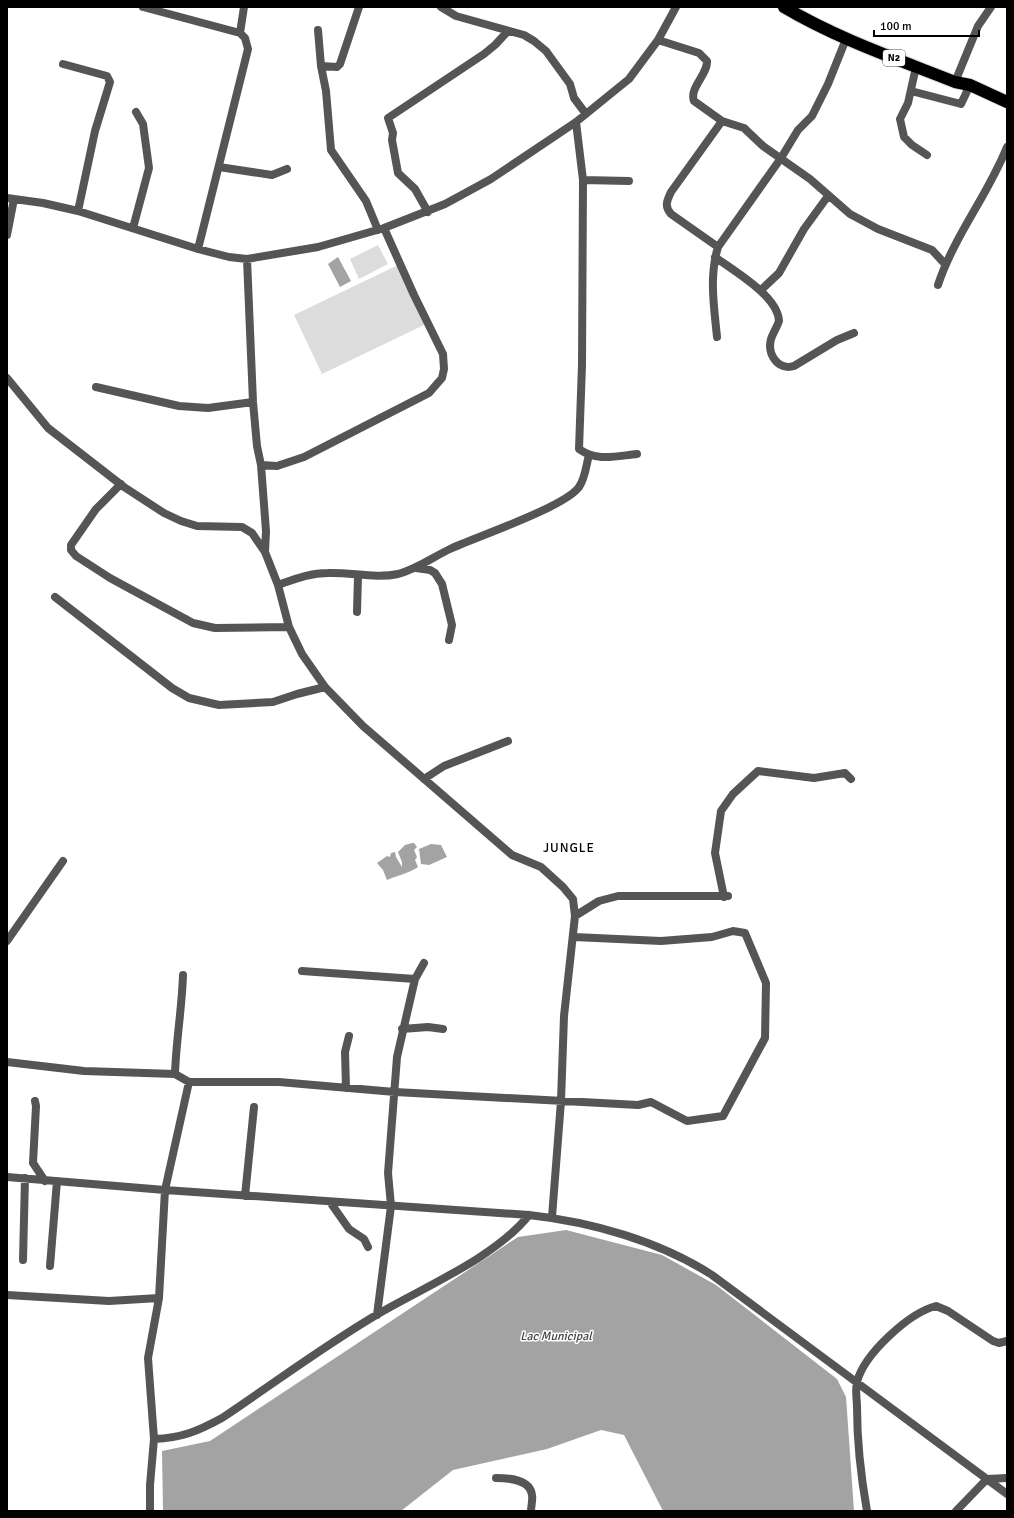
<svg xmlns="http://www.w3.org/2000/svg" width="1014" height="1518" font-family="Signika,sans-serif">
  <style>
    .green { fill: #dcdcdc }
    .water { fill: #a3a3a3 }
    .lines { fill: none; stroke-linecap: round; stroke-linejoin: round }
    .highway-casing { stroke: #dbdbdb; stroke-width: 14 }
    .minor { stroke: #555; stroke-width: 8 }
    .highway { stroke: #000; stroke-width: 12 }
    .labels { text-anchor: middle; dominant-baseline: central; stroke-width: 3; stroke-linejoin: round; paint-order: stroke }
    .shield { fill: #fff; stroke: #4c4c4c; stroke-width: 1 }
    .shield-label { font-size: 10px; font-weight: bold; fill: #000 }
    .water-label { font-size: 12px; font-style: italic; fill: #444; stroke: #fff }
    .quarter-label { font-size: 13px; letter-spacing: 1px; fill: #000; stroke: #fff }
  </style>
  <rect width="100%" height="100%" fill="#fff"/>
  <path class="green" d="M 378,245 L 388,264 L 359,279 L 350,259 Z
    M 398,265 L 426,324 L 322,374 L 294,315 Z"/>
  <path class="water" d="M 338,257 L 351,281 L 340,287 L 328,264 Z
    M 412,843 L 414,843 L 417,847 L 414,850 L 417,857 L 415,860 L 418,867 C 412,872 396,876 387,880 L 383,870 L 377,863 L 387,856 L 390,857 L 391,853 L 395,852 L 396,857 L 402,867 L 402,862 L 398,852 L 405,845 Z
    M 431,844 L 441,845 L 447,857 L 429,865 L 421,864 L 419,849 Z
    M 566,1230 L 662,1255 L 716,1285 L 837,1379 L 846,1397 L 854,1511 L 663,1511 L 624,1435 L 601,1430 L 547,1449 L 453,1470 L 401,1511 L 163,1511 L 162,1451 L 210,1441 L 518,1237 Z"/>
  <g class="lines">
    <g class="highway-casing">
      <path id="highway" d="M 784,7 C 838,39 897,59 955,82 L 970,85 L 1007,102"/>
    </g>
    <path class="minor" d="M 143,7 L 240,33 L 245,38 L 248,49 L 198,249
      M 441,7 L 456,16 L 524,35 L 534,41 L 546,51 L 570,84 L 574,98 L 586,114
      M 318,30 L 321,66 L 326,91 L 331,150 L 366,201 L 378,230
      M 240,33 L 244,7
      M 658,40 L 699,53 L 707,61 C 708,74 689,88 694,101 L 722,121 L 744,128 L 763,146 L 810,179 L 850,214 L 878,229 L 932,250 L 945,264
      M 63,64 L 107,76 L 110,82 L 95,131 L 78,211
      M 321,66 L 337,67 L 340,64 L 359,7
      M 916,67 L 908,103 L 900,119 L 904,137 L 912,145 L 927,155
      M 955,82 L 978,26 L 991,7
      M 911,91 L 961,104 L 970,85
      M 576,122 L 583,180 L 582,365 L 579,449 C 597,462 616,456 637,454
      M 219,167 L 272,175 L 287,169
      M 583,180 L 629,181
      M 7,198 L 43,203 L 78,211 L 198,249 L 229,257 L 247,259 L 318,247 L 384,228 L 445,204 L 491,179 L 576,122 L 629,79 L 658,40 L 676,7
      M 428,212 L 415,189 L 398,173 L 392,140 L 393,133 L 388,118 L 484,54 L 495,45 L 508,31
      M 133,228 L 149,168 L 143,124 L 136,112
      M 7,235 L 14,199
      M 718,247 L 671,214 C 664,206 667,201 671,192 L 722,121
      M 715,257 C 734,271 778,296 779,321 C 777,327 773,333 771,339 C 767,354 778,371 794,366 L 837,340 L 854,333
      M 247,259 L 253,402 L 257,446 L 261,465 L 266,531 L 265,552 L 278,585 L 289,627 L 302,654 L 325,687 L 363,726 L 512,855 L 541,867 L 563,887 L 573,899 L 575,916 L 564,1016 L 561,1101 L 552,1217
      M 938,285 C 954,236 988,195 1007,147
      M 761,290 L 779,273 L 804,229 L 828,196
      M 717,337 C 714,306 709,277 718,247 L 781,158 L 798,130 L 812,116 L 828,84 L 846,39
      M 7,378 L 48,428 L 124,487 L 164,513 L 181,521 L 197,526 L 242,527 L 252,533 L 265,552
      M 96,387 L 179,406 L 208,408 L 253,402
      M 261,465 L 277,466 L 304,457 L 429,393 L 442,378 L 444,369 L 443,354 L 414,295 L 384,228
      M 121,484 L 96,509 L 71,545 L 71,550 L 76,556 L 110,578 L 193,623 L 215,628 L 289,627
      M 416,568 L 430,570 L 435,573 L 442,584 L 452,625 L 449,640
      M 278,585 C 295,579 310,573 328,573 C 351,572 375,579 398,574 C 417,569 433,557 450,549 C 476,537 565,507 579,487 C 585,479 586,466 589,455
      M 55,597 L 172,688 L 189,698 L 219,705 L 273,702 L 297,694 L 325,687
      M 357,612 L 358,576
      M 424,779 L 444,766 L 508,741
      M 724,897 L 715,853 L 721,811 L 733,794 L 758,771 L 814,778 L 845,773 L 851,779
      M 575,916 L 599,901 L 618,896 L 728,896
      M 7,941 L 63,861
      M 302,971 L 415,979
      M 402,1029 L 428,1027 L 443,1029
      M 7,1062 L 84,1071 L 175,1074 L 189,1082 L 279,1082 L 395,1092 L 638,1105 L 651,1102 L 687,1121 L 723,1116 L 765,1038 L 766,983 L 745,933 L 733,931 L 712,937 L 661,941 L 574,937
      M 175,1074 C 176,1041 182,1008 183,975
      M 346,1088 L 345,1052 L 349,1036
      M 35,1101 L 36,1106 L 33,1163 L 45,1181
      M 7,1177 L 165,1190 L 529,1215 C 592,1222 659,1241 712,1275 L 1007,1494
      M 245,1196 L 254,1107
      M 330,1202 L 349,1229 L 364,1239 L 368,1247
      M 23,1260 L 25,1178
      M 50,1266 L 57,1181
      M 7,1295 L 109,1301 L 159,1298
      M 377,1315 L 391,1206 L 388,1173 L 397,1057 L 415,979 L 424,963
      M 154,1439 C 182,1438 198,1431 222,1418 C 273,1384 325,1345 378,1314 C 424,1287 496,1257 529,1215
      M 496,1478 C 509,1478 530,1479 532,1495 C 533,1500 531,1506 531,1511
      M 150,1511 L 150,1485 L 154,1439 L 148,1358 L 159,1298 L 165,1190 L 189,1082
      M 867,1511 C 861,1477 857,1442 857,1407 C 857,1400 855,1390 857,1382 C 864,1354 909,1313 936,1306 L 948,1311 L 993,1341 L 999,1343 L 1007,1341
      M 956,1511 L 987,1479 L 1007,1478"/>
    <use href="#highway" class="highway"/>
  </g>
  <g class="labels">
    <rect class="shield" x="883" y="50" width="22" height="16" rx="3"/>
    <g class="shield-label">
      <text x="894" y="58">N2</text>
    </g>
    <g class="water-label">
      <text x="556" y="1336">Lac Municipal</text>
    </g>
    <g class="quarter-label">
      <text x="569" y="848">JUNGLE</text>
    </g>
  </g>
  <rect width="1014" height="1518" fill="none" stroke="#000000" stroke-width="16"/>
  <path d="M874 30v6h105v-6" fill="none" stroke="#000000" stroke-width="2"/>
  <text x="880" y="30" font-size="12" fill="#000000" stroke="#ffffff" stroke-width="3" paint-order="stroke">100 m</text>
</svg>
